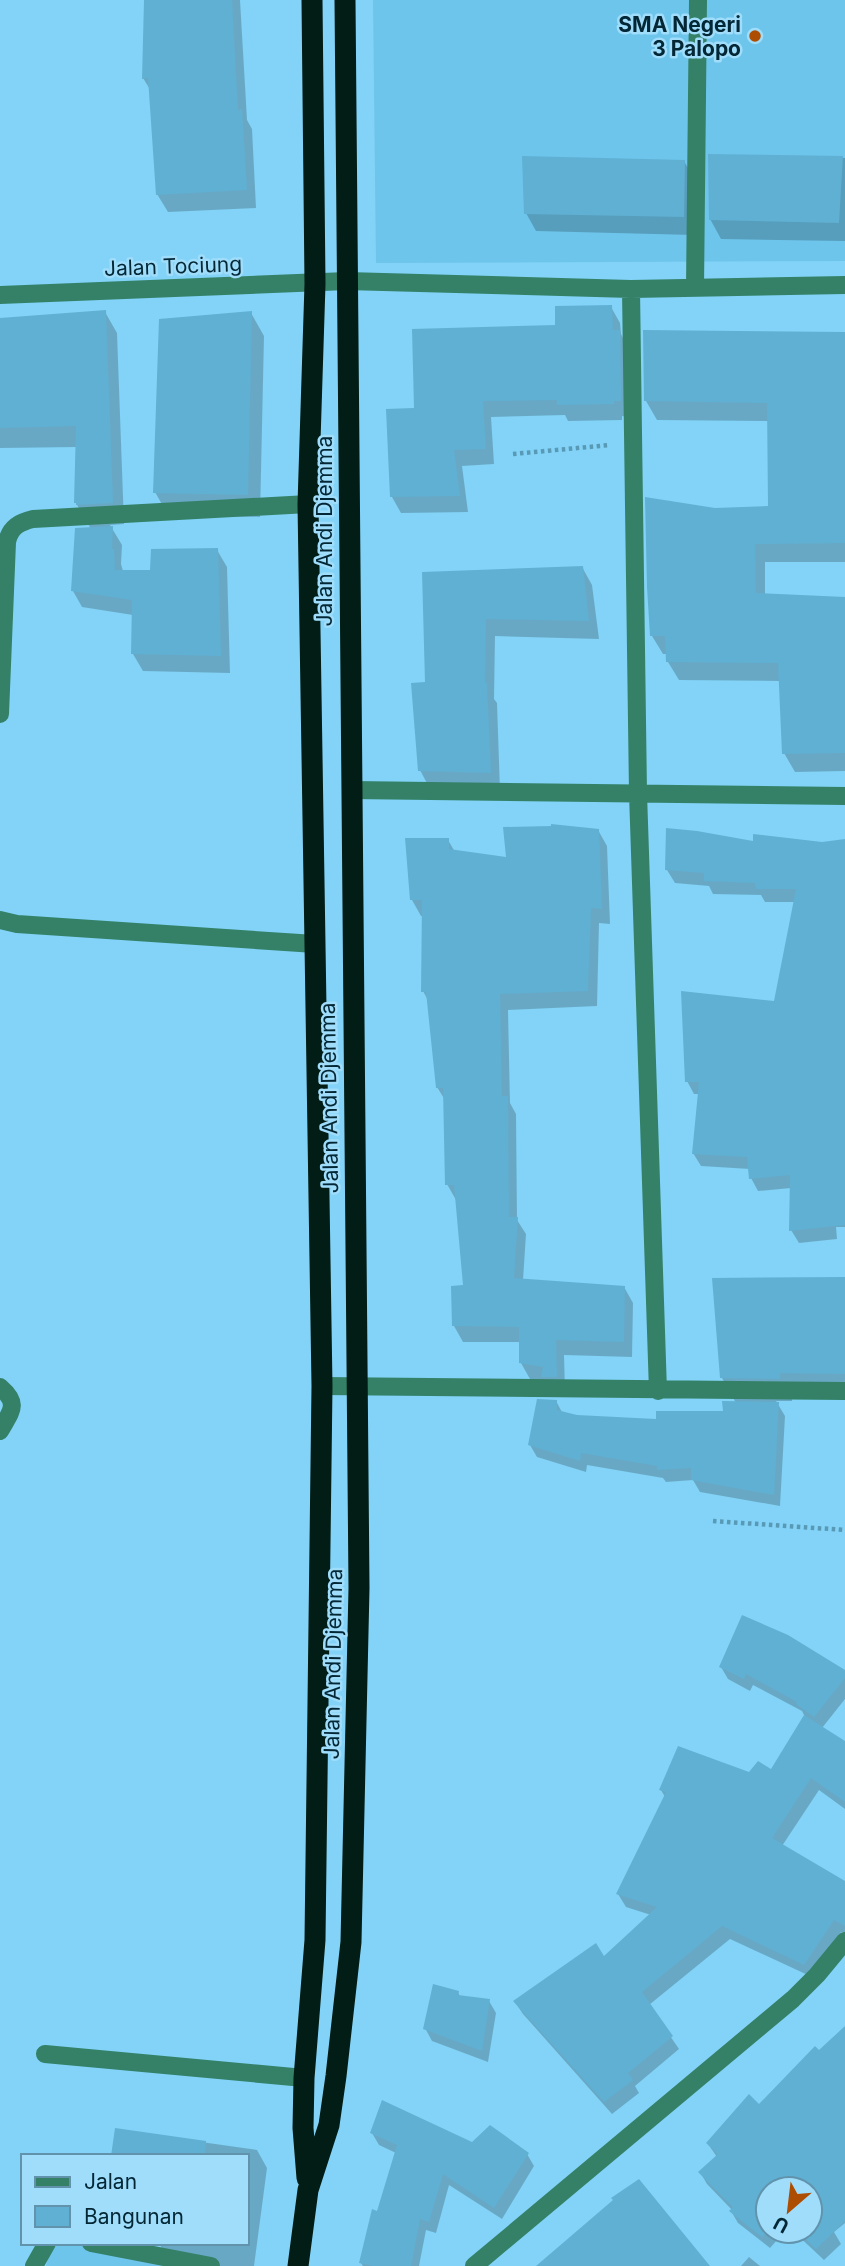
<svg xmlns="http://www.w3.org/2000/svg" width="845" height="2266" font-family="Inter,sans-serif">
  <style>
    .built { fill: #6dc5ec }
    .shadow { fill: #0003 }
    .building { fill: #60b0d3 }
    .lines { fill: none; stroke-linecap: round; stroke-linejoin: round }
    .path { stroke: #589ab6; stroke-width: 4.5; stroke-dasharray: 3.5 3.5; stroke-linecap: butt }
    .minor { stroke: #348168; stroke-width: 18 }
    .highway { stroke: #021d15; stroke-width: 21 }
    .poi-dot { fill: #ad4d01; stroke: #9fddfb; stroke-width: 2.5 }
    .labels { text-anchor: middle; dominant-baseline: central; stroke-width: 5; stroke-linejoin: round; paint-order: stroke }
    .poi-label { font-size: 21px; font-weight: bold; fill: #032735; stroke: #9fddfb; text-anchor: end }
    .street-label { font-size: 21px; fill: #032735; stroke: #9fddfb }
  </style>
  <rect width="100%" height="100%" fill="#82d3f7"/>
  <path class="built" d="M 373,0 L 845,0 L 845,261 L 376,263 Z
    M 52,2243 L 70,2243 L 181,2266 L 46,2266 Z"/>
  <path class="shadow" d="M 146,0 L 240,0 L 247,120 L 252,129 L 256,208 L 168,212 L 157,194 L 151,91 L 143,78 Z
    M 710,156 L 845,158 L 845,241 L 721,239 L 709,217 Z
    M 684,161 L 694,179 L 694,235 L 536,231 L 526,213 Z
    M 611,307 L 620,323 L 621,334 L 628,348 L 629,417 L 622,416 L 622,420 L 568,421 L 565,415 L 491,417 L 494,464 L 462,466 L 468,512 L 401,513 L 392,497 L 416,409 L 557,327 Z
    M 105,312 L 117,333 L 124,524 L 110,525 L 122,545 L 121,564 L 123,571 L 152,571 L 217,550 L 227,567 L 230,673 L 143,671 L 133,654 L 133,615 L 82,607 L 73,591 L 91,529 L 76,503 L 77,447 L 0,448 L 0,319 Z
    M 251,313 L 264,336 L 260,517 L 168,515 L 155,492 Z
    M 845,333 L 845,562 L 765,562 L 765,595 L 845,598 L 845,771 L 795,772 L 784,753 L 780,681 L 679,680 L 668,662 L 668,654 L 663,654 L 652,636 L 715,510 L 769,508 L 769,421 L 657,420 L 646,401 Z
    M 582,567 L 592,585 L 599,639 L 495,636 L 494,699 L 497,703 L 500,791 L 430,789 L 420,770 L 427,684 L 424,573 Z
    M 598,830 L 607,846 L 610,924 L 599,923 L 597,1006 L 508,1010 L 510,1103 L 516,1114 L 517,1220 L 526,1234 L 523,1280 L 624,1287 L 633,1303 L 632,1357 L 564,1355 L 565,1392 L 546,1381 L 530,1379 L 521,1363 L 521,1342 L 463,1342 L 454,1326 L 465,1287 L 456,1200 L 447,1184 L 445,1100 L 437,1087 L 429,1002 L 423,991 L 423,916 L 421,916 L 412,900 L 448,840 L 455,852 L 508,860 Z
    M 845,841 L 845,1227 L 836,1227 L 837,1239 L 799,1243 L 791,1230 L 791,1188 L 758,1191 L 751,1178 L 750,1169 L 701,1166 L 693,1153 L 700,1094 L 694,1094 L 687,1081 L 775,1003 L 795,902 L 765,902 L 761,895 L 713,894 L 709,886 L 675,883 L 667,870 L 755,843 L 822,844 Z
    M 845,1279 L 845,1396 L 792,1395 L 792,1401 L 776,1401 L 785,1416 L 780,1506 L 700,1492 L 693,1480 L 666,1482 L 663,1478 L 587,1465 L 586,1472 L 537,1457 L 530,1445 L 556,1401 L 563,1414 L 577,1417 L 658,1421 L 725,1412 L 736,1403 L 722,1378 Z
    M 721,1667 L 845,1672 L 845,1699 L 822,1728 L 845,1743 L 845,1809 L 819,1790 L 782,1846 L 845,1883 L 845,1934 L 841,1932 L 812,1977 L 730,1939 L 649,2005 L 679,2049 L 635,2086 L 639,2093 L 612,2114 L 523,2014 L 515,2002 L 604,1959 L 651,1915 L 626,1907 L 618,1894 L 665,1797 L 661,1790 L 771,1772 L 805,1717 L 802,1711 L 753,1685 L 750,1691 L 728,1679 Z
    M 458,1992 L 460,1997 L 489,2001 L 496,2013 L 488,2062 L 432,2041 L 425,2028 Z
    M 845,2028 L 845,2223 L 834,2232 L 841,2244 L 824,2260 L 793,2231 L 810,2231 L 810,2189 L 768,2189 L 768,2231 L 785,2231 L 770,2248 L 738,2223 L 731,2211 L 732,2210 L 707,2184 L 700,2172 L 717,2157 L 708,2144 L 759,2106 Z
    M 116,2130 L 257,2150 L 267,2168 L 254,2266 L 194,2266 L 169,2262 L 159,2243 L 247,2243 L 247,2156 L 113,2156 Z
    M 372,2133 L 473,2144 L 527,2154 L 534,2166 L 502,2219 L 449,2185 L 436,2233 L 426,2230 L 419,2266 L 363,2266 L 361,2263 L 396,2153 L 379,2145 Z
    M 749,2257 L 760,2266 L 741,2266 Z"/>
  <path class="building" d="M 144,0 L 232,0 L 238,110 L 242,109 L 247,190 L 156,195 L 148,78 L 142,79 Z
    M 708,154 L 843,156 L 839,223 L 709,220 Z
    M 522,156 L 685,160 L 684,217 L 524,214 Z
    M 612,305 L 613,330 L 620,330 L 621,401 L 614,401 L 614,404 L 557,405 L 557,400 L 483,401 L 486,449 L 454,450 L 460,496 L 390,497 L 386,409 L 414,408 L 412,329 L 555,325 L 555,306 Z
    M 106,310 L 113,503 L 76,505 L 76,503 L 74,503 L 76,426 L 0,428 L 0,318 Z
    M 252,311 L 248,495 L 153,493 L 159,319 Z
    M 643,330 L 845,332 L 845,543 L 755,544 L 756,593 L 845,597 L 845,753 L 782,754 L 778,663 L 666,662 L 665,636 L 650,636 L 647,587 L 645,497 L 715,508 L 768,506 L 767,403 L 644,401 Z
    M 113,526 L 112,549 L 114,549 L 115,570 L 150,570 L 151,549 L 218,548 L 221,656 L 131,654 L 132,600 L 71,591 L 75,528 Z
    M 583,566 L 589,621 L 486,619 L 485,683 L 487,683 L 491,773 L 418,771 L 411,683 L 425,682 L 422,572 Z
    M 551,824 L 599,829 L 602,909 L 591,908 L 588,991 L 500,994 L 502,1096 L 508,1096 L 509,1217 L 518,1217 L 514,1278 L 625,1286 L 624,1342 L 556,1340 L 557,1377 L 541,1377 L 543,1367 L 519,1363 L 519,1327 L 452,1326 L 451,1286 L 463,1285 L 454,1185 L 445,1185 L 443,1088 L 436,1088 L 426,992 L 421,992 L 422,900 L 410,900 L 405,838 L 449,838 L 449,849 L 506,857 L 503,827 L 551,826 Z
    M 666,828 L 697,831 L 753,841 L 753,834 L 822,842 L 845,839 L 845,1225 L 789,1231 L 790,1175 L 749,1179 L 747,1157 L 692,1154 L 699,1082 L 685,1082 L 681,991 L 774,1001 L 796,889 L 756,889 L 755,883 L 704,881 L 704,873 L 665,870 Z
    M 845,1277 L 845,1374 L 780,1373 L 780,1379 L 720,1378 L 712,1278 Z
    M 537,1399 L 557,1400 L 557,1410 L 577,1415 L 656,1419 L 656,1411 L 723,1411 L 722,1401 L 779,1402 L 774,1495 L 691,1480 L 691,1468 L 657,1470 L 657,1466 L 581,1453 L 580,1461 L 528,1445 Z
    M 742,1615 L 788,1635 L 845,1670 L 845,1678 L 814,1717 L 796,1704 L 797,1702 L 746,1674 L 744,1679 L 719,1667 Z
    M 804,1715 L 845,1741 L 845,1802 L 811,1778 L 772,1838 L 845,1881 L 845,1926 L 834,1920 L 804,1965 L 722,1926 L 642,1992 L 673,2036 L 628,2073 L 633,2080 L 604,2102 L 513,2001 L 596,1943 L 604,1956 L 657,1907 L 616,1894 L 666,1792 L 659,1790 L 678,1746 L 749,1772 L 758,1761 L 771,1769 Z
    M 433,1984 L 459,1991 L 458,1995 L 490,1999 L 482,2051 L 423,2029 Z
    M 845,2026 L 845,2221 L 816,2249 L 797,2231 L 810,2231 L 810,2189 L 768,2189 L 768,2231 L 762,2237 L 729,2211 L 733,2207 L 698,2172 L 718,2154 L 706,2143 L 749,2094 L 759,2104 L 815,2046 L 819,2050 Z
    M 382,2100 L 472,2142 L 490,2125 L 529,2153 L 494,2208 L 443,2174 L 429,2222 L 420,2219 L 411,2266 L 373,2266 L 359,2263 L 372,2209 L 377,2211 L 397,2145 L 370,2133 Z
    M 115,2128 L 206,2141 L 205,2156 L 111,2156 Z
    M 639,2179 L 710,2266 L 536,2266 L 613,2200 L 611,2198 Z"/>
  <g class="lines">
    <path class="path" d="M 513,454 L 610,445
      M 713,1521 L 845,1530"/>
    <path class="minor" d="M 695,288 L 698,0
      M 631,289 L 638,793 L 658,1391
      M 0,295 L 347,281 L 631,289 L 845,285
      M 0,714 L 7,542 C 10,527 20,522 33,519 L 308,504
      M 351,790 L 845,796
      M 0,920 L 17,924 L 315,944
      M 322,1386 L 845,1391
      M 0,1387 C 20,1404 11,1411 0,1431
      M 45,2054 L 304,2078
      M 91,2243 L 211,2266
      M 34,2266 L 47,2243
      M 474,2266 L 793,1999 L 817,1975 L 845,1941"/>
    <path class="highway" d="M 307,2178 L 303,2128 L 304,2078 L 315,1940 L 322,1386 L 308,504 L 315,284 L 312,0
      M 298,2266 L 308,2190 L 329,2125 L 336,2076 L 351,1942 L 359,1588 L 345,0"/>
  </g>
  <circle class="poi-dot" cx="755" cy="36" r="7"/>
  <g class="labels">
    <g class="poi-label">
      <text x="741" y="24">SMA Negeri<tspan x="741" dy="24">3 Palopo</tspan></text>
    </g>
    <g class="street-label">
      <text transform="translate(173 266) rotate(-2)">Jalan Tociung</text>
      <text transform="translate(324 531) rotate(-90)">Jalan Andi Djemma</text>
      <text transform="translate(329 1098) rotate(-91)">Jalan Andi Djemma</text>
      <text transform="translate(333 1664) rotate(-89)">Jalan Andi Djemma</text>
    </g>
  </g>
  <rect x="21" y="2154" width="228" height="91" fill="#9fddfb" stroke="#6194ac" stroke-width="2"/>
  <rect x="35" y="2177" width="35" height="10" fill="#348168" stroke="#6194ac" stroke-width="2"/>
  <text x="84" y="2189" font-size="21" fill="#032735">Jalan</text>
  <rect x="35" y="2206" width="35" height="21" fill="#60b0d3" stroke="#6194ac" stroke-width="2"/>
  <text x="84" y="2224" font-size="21" fill="#032735">Bangunan</text>
  <g transform="translate(789 2210) rotate(208)"><circle r="33" fill="#9fddfb" stroke="#6194ac" stroke-width="2"/>
  <path d="M0-5L12 26L0 18L-12 26Z" fill="#ad4d01"/>
  <text y="-10" font-size="19" font-weight="bold" text-anchor="middle" fill="#032735">U</text>
  </g>
</svg>
